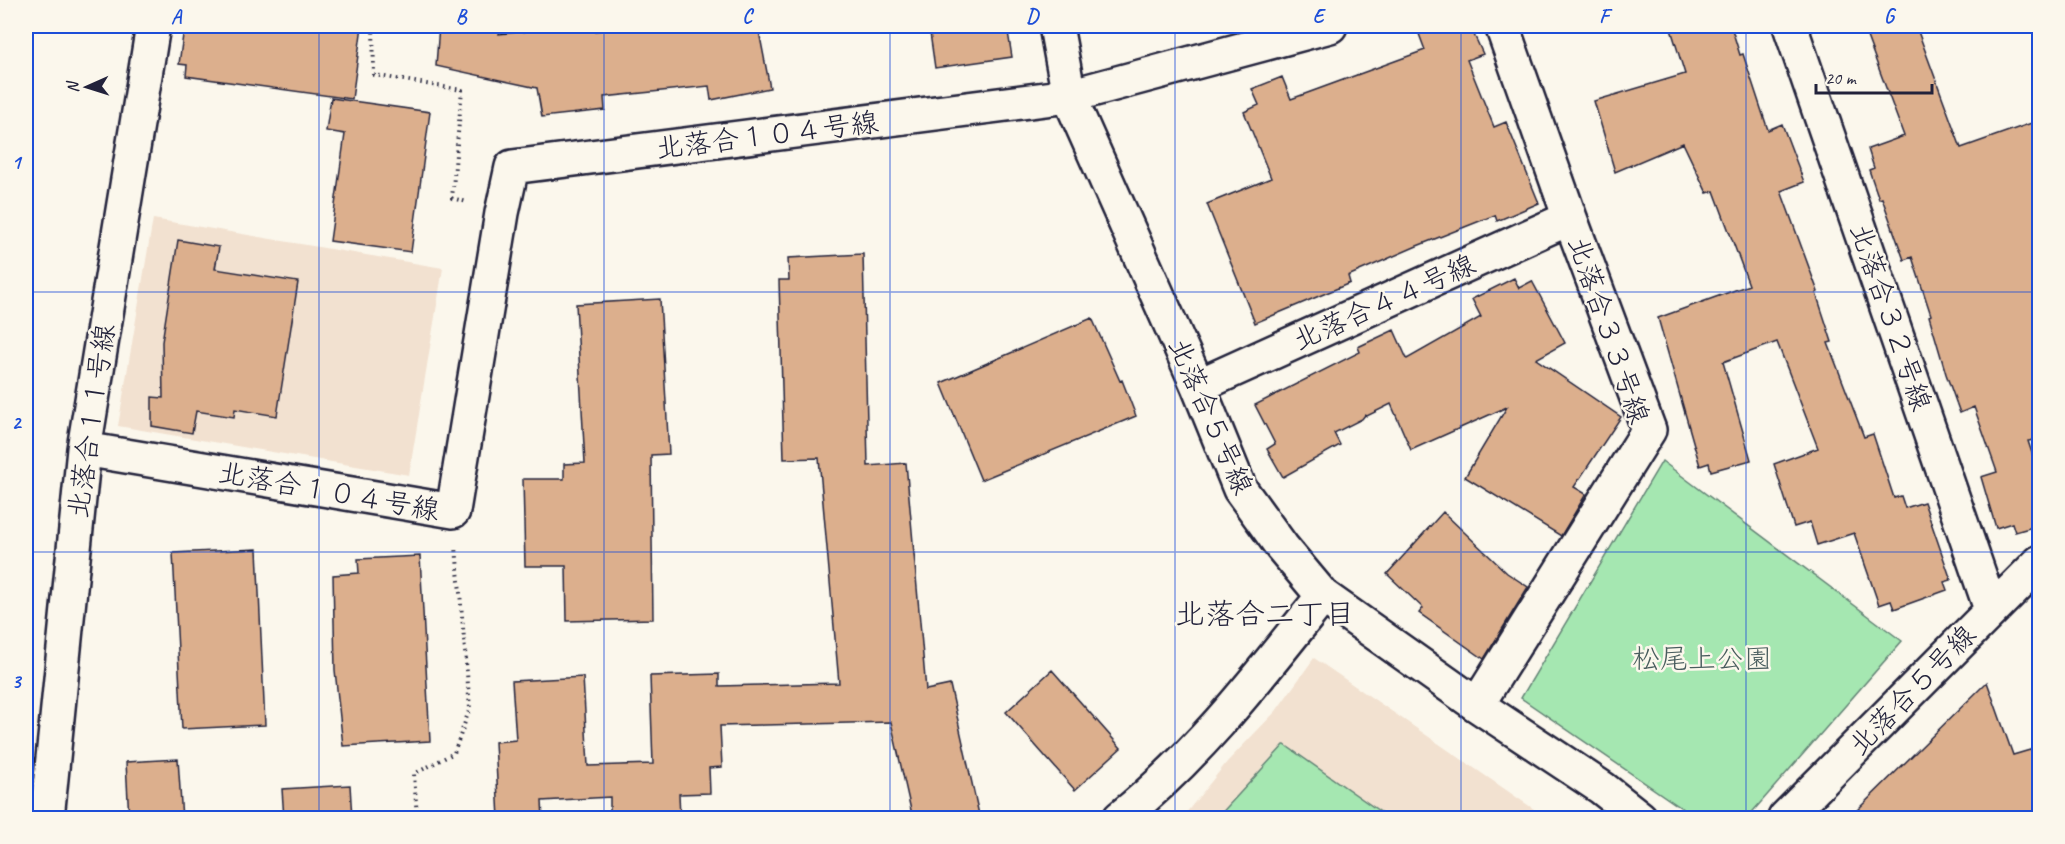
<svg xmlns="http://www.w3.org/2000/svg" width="2065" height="844" font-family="Caveat,'Klee One',sans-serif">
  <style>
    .built { fill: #f2e1d0 }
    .green { fill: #a5e7b1; stroke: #648476; stroke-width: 1.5 }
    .building { fill: #dcaf8d; stroke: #22223b; stroke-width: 1.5 }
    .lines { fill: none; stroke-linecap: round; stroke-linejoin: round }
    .minor-casing { stroke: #22223b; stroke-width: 38 }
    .path { stroke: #22223b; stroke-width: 4; stroke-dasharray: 1.5 4.5; stroke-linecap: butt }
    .minor { stroke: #fbf7ec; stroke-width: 33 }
    .grid { fill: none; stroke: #1d4ed8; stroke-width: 1.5; stroke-opacity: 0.55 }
    .labels { text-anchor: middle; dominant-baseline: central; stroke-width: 5; stroke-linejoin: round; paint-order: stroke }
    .street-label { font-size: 28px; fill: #22223b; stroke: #fbf7ec }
    .park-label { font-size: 28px; fill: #495d5e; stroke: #fbf7ec }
    .neighbourhood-label { font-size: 30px; fill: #22223b; stroke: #fbf7ec }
    .neatline { fill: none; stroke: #1d4ed8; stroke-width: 2 }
    .grid-label { font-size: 20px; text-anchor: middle; font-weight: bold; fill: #1d4ed8 }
  </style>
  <rect width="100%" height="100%" fill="#fbf7ec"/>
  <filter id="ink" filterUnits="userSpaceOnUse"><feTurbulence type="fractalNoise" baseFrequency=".0167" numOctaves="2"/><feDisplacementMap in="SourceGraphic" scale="12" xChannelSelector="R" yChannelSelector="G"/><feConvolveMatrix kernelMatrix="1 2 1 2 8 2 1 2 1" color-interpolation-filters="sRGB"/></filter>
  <g filter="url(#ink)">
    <path class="built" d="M 153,219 L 443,268 L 409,475 L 118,426 Z
      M 1314,658 L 1547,818 L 1182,818 L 1227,762 L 1276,711 Z"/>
    <path class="green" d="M 1662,461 L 1902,641 L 1747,818 L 1696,818 L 1521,698 Z
      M 1284,745 L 1285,745 L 1389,818 L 1217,818 Z"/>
    <path class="building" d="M 192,26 L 362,26 L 352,99 L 186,76 L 187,65 L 179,64 L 184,28 L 192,28 Z
      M 439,26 L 501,26 L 499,34 L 579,26 L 595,26 L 595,31 L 644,26 L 758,26 L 770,88 L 711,100 L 709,86 L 604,97 L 605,110 L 542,117 L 537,88 L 436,66 Z
      M 929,26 L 1007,26 L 1012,57 L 935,68 Z
      M 1439,26 L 1470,26 L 1483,54 L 1467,60 L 1494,127 L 1506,122 L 1539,203 L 1497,221 L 1495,215 L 1417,246 L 1348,276 L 1350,283 L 1255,323 L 1207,204 L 1271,178 L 1244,112 L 1259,105 L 1252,89 L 1282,77 L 1291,99 L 1425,50 L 1419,34 Z
      M 1670,26 L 1731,26 L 1740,55 L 1743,54 L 1768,130 L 1782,124 L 1804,182 L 1781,191 L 1818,292 L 1816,293 L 1832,342 L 1828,343 L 1864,437 L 1873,434 L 1894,498 L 1901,496 L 1905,508 L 1924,502 L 1951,580 L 1944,582 L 1947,590 L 1894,609 L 1891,601 L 1879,605 L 1854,533 L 1817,545 L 1810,522 L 1794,527 L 1774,464 L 1818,448 L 1777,342 L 1723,362 L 1751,460 L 1711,471 L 1709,463 L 1700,466 L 1658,318 L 1749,285 L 1714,191 L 1707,193 L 1683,143 L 1615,172 L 1594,101 L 1685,74 Z
      M 1863,26 L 1916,26 L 1961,148 L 2040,120 L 2040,439 L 2028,441 L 2040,477 L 2040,525 L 2015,532 L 2012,523 L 1996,528 L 1981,477 L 1997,472 L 1974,407 L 1960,413 L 1946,374 L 1929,316 L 1931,315 L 1912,257 L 1904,260 L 1882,198 L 1879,199 L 1869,170 L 1874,168 L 1868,149 L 1904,136 Z
      M 331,98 L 430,112 L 411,252 L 330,241 L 345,134 L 326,131 Z
      M 178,240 L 219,247 L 215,269 L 298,282 L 277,416 L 235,409 L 234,417 L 196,411 L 192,433 L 152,426 L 152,397 L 163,398 L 162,342 Z
      M 863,254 L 868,466 L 906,463 L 926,690 L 950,685 L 980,819 L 913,819 L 891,722 L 720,726 L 722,767 L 709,768 L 710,793 L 679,794 L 680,819 L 610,819 L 610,797 L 542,801 L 543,819 L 499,819 L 495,742 L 516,740 L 512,681 L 583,677 L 588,766 L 653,764 L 650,676 L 719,674 L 719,686 L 839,683 L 819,458 L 784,459 L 779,280 L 789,280 L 788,258 Z
      M 1514,278 L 1519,288 L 1532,281 L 1565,343 L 1536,359 L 1621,417 L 1574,487 L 1586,494 L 1561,536 L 1465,477 L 1507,407 L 1411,450 L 1391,404 L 1367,416 L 1365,415 L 1362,419 L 1334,433 L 1340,445 L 1283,477 L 1267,449 L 1275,444 L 1255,405 L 1360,352 L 1358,347 L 1394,330 L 1407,359 L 1481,317 L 1472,299 Z
      M 660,299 L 669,454 L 651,455 L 653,619 L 567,621 L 566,566 L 525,566 L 523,479 L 564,479 L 564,464 L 585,463 L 576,304 Z
      M 1092,318 L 1120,381 L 1122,380 L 1136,416 L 981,480 L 941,383 Z
      M 1443,512 L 1507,573 L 1528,587 L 1484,659 L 1419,613 L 1423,608 L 1387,574 Z
      M 257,549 L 265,725 L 182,729 L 173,553 Z
      M 420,556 L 430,741 L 343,746 L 335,670 L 333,575 L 359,573 L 358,559 Z
      M 1052,670 L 1121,748 L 1075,790 L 1006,712 Z
      M 1987,682 L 2013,755 L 2040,747 L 2040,819 L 1848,819 Z
      M 178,759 L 182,819 L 129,819 L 126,762 Z
      M 350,785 L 352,819 L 284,819 L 282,789 Z"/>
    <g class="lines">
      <g class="minor-casing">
        <path id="minor" d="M 1056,26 L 1069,96 L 1198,386 L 1240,489 L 1282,547 L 1323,596 L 1477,705 L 1602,788 L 1640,818
          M 1790,26 L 1991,609
          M 1198,386 L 1570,218
          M 84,449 L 453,511 L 502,213 L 512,167 L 1069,96 L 1330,26
          M 1477,705 L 1649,430 L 1570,218 L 1502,26
          M 47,818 L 84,449 L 153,26
          M 1120,818 C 1199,755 1260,675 1323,596
          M 1785,818 L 2040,562"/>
      </g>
      <path class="path" d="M 373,26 L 374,75 L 462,90 L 452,198 L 467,202
        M 417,818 L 414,774 L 454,753 L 470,708 L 456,547"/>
      <use href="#minor" class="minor"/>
    </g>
  </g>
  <path class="grid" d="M 319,26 L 319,818M 604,26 L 604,818M 890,26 L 890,818M 1175,26 L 1175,818M 1461,26 L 1461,818M 1746,26 L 1746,818M 26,292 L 2040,292M 26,552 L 2040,552"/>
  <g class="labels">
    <g class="street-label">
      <text transform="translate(767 135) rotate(-7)">北落合１０４号線</text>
      <text transform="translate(1384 302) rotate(-24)">北落合４４号線</text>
      <text transform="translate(1891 317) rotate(71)">北落合３２号線</text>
      <text transform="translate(1609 330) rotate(71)">北落合３３号線</text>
      <text transform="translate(1211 416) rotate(66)">北落合５号線</text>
      <text transform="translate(91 421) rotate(-82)">北落合１１号線</text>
      <text transform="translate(329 491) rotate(10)">北落合１０４号線</text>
      <text transform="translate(1912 690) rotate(-46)">北落合５号線</text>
    </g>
    <g class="park-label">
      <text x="1702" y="658">松尾上公園</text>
    </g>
    <g class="neighbourhood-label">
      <text x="1265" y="614">北落合二丁目</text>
    </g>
  </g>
  <rect width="2065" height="844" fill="none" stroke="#fbf7ec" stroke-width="66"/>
  <g transform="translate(87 87) rotate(267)" stroke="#fbf7ec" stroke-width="4.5" paint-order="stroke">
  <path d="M0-4.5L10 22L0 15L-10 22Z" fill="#22223b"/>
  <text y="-9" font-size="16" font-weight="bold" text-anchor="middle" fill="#22223b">N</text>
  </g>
  <path d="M1816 84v9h116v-9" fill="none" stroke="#22223b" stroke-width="3"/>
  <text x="1825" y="84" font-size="18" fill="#22223b" stroke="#fbf7ec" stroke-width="4.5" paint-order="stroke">20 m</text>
  <rect x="33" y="33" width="1999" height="778" class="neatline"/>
  <g class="grid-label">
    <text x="176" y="23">A</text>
    <text x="461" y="23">B</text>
    <text x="747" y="23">C</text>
    <text x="1032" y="23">D</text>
    <text x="1318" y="23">E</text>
    <text x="1604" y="23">F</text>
    <text x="1889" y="23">G</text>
    <text x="16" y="169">1</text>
    <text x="16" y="429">2</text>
    <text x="16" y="688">3</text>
  </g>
</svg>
